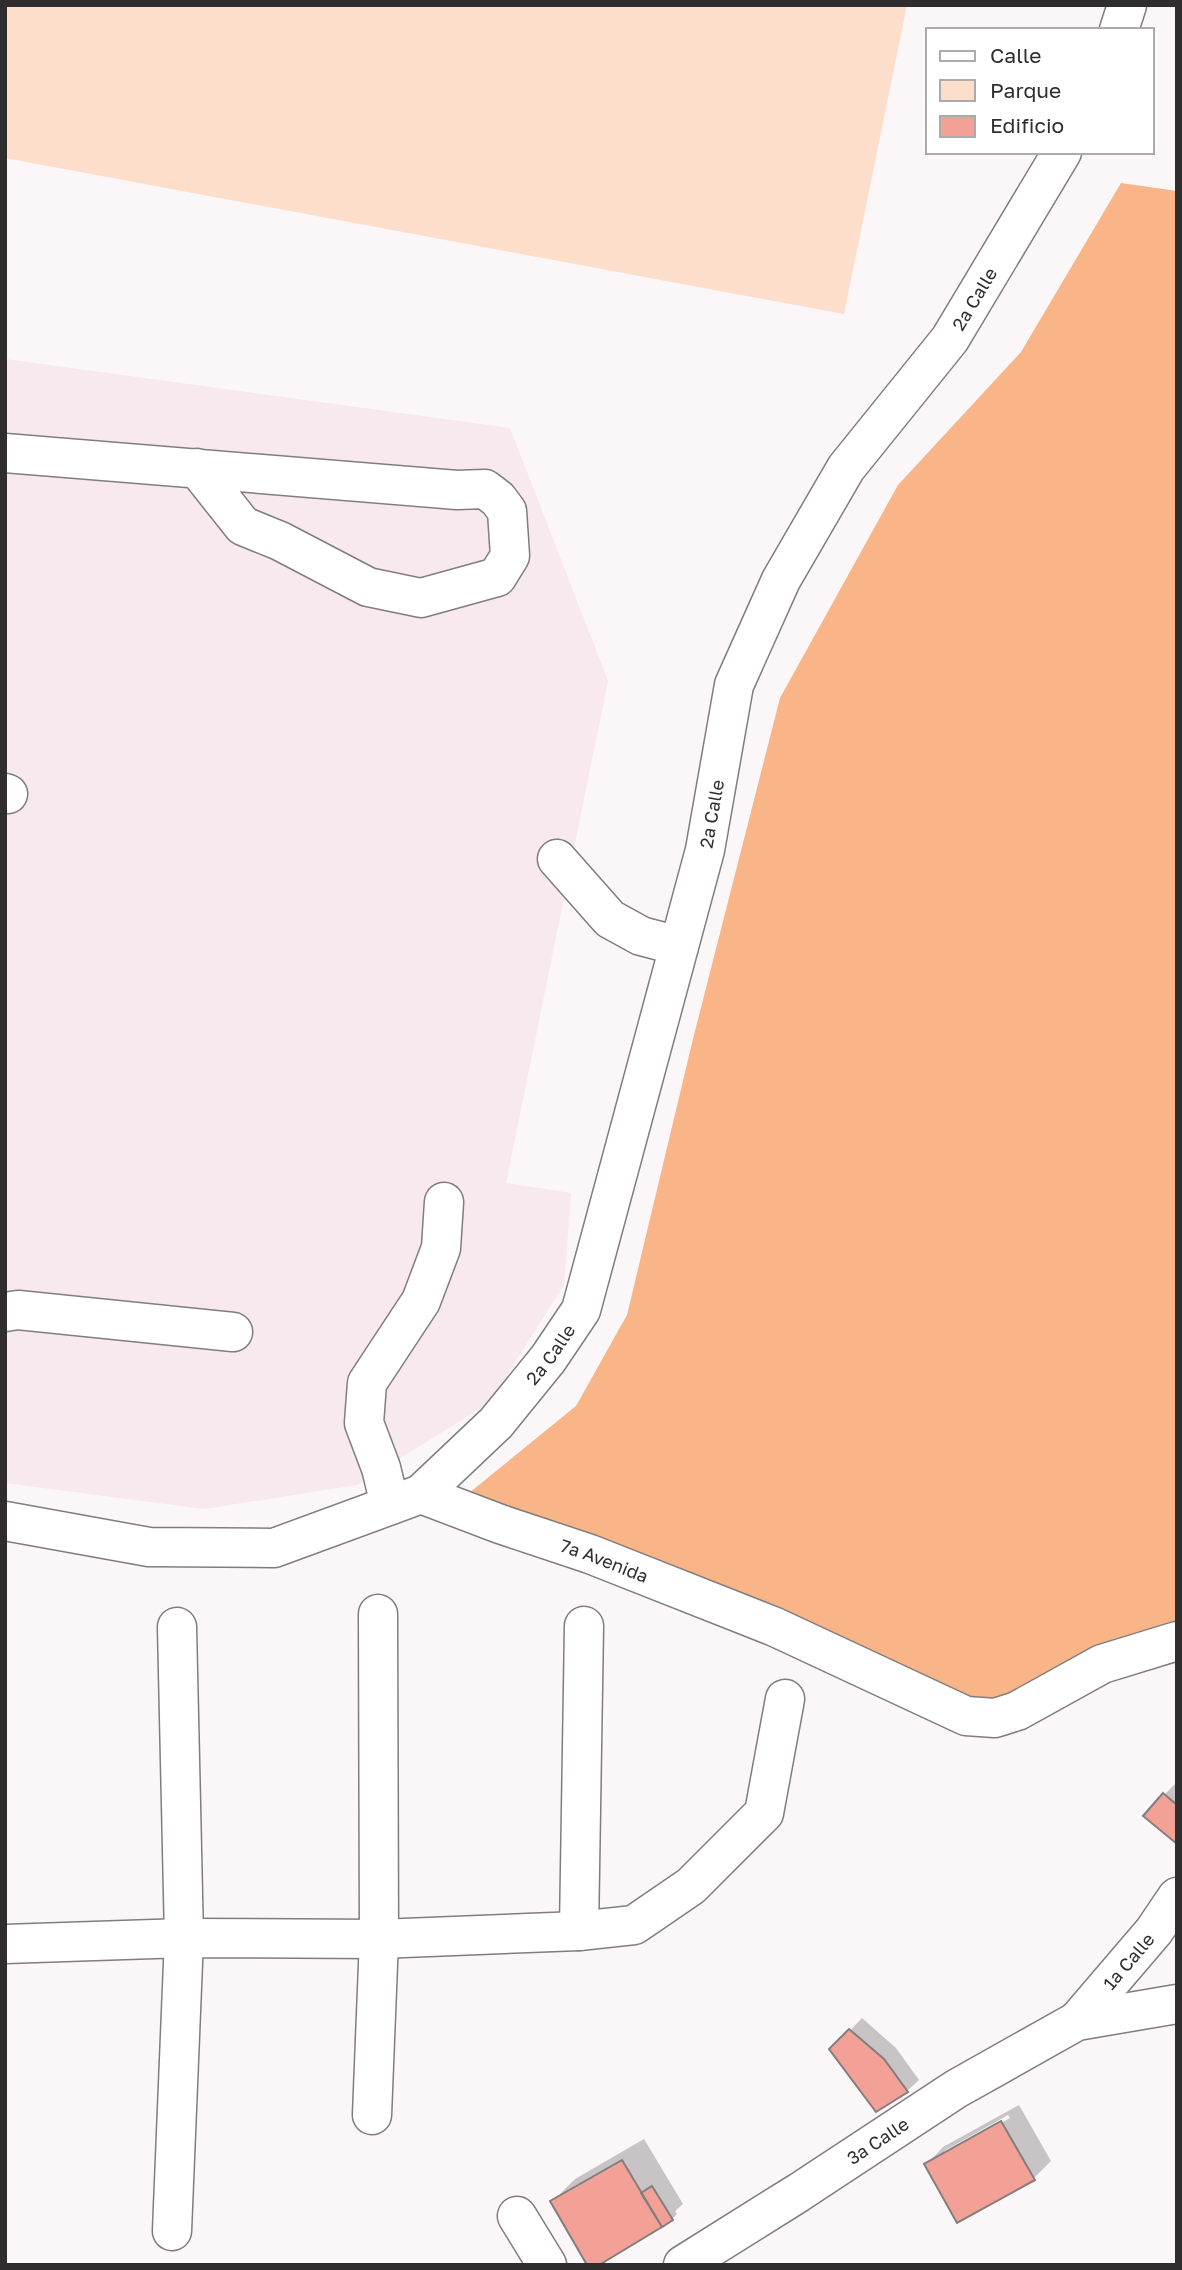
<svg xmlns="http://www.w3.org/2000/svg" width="1182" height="2270" font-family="'Golos Text',sans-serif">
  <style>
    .built { fill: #f7e9ed }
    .green { fill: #fddecb }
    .forest { fill: #f9b488 }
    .shadow { fill: #0003; fill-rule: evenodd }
    .building { fill: #f3a197; stroke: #837e7e; stroke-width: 2 }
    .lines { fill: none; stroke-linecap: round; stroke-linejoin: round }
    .minor-casing { stroke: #817d7e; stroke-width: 41 }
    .major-casing { stroke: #817d7e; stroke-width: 41 }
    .minor { stroke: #fff; stroke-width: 38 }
    .major { stroke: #fff; stroke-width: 38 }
    .labels { text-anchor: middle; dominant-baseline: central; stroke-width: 6; stroke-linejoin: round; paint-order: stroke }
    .street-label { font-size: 18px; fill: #2f2d2e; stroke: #fff }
  </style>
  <rect width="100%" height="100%" fill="#fbf6f7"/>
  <path class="built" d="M 5,359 L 510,428 L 608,681 L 506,1183 L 571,1193 L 564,1285 L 489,1403 L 357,1485 L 204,1509 L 5,1483 Z"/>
  <path class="green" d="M 5,5 L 907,5 L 844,314 L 5,158 Z"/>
  <path class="forest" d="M 1121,183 L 1177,191 L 1177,1635 L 982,1710 L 458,1502 L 576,1406 L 627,1315 L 693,1039 L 780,698 L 898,485 L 1021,352 Z"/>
  <path class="shadow" d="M 1176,1783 L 1177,1784 L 1177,1842 L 1164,1795 Z
    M 862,2018 L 896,2048 L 919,2080 L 907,2091 L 877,2110 L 832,2049 Z
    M 1019,2105 L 1051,2161 L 1034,2178 L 926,2165 L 943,2147 ZM 1008,2115 L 1010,2118 L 944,2155 L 944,2151 Z
    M 644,2139 L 683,2204 L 675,2211 L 677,2214 L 672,2219 L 553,2201 L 575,2179 Z"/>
  <path class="building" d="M 1163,1793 L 1177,1805 L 1177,1844 L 1143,1816 Z
    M 849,2029 L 884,2059 L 908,2092 L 876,2112 L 829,2049 Z
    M 1001,2121 L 1035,2180 L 957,2223 L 924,2164 Z
    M 622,2160 L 662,2227 L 599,2265 L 587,2265 L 550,2201 Z
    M 652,2186 L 673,2220 L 662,2227 L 641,2193 Z"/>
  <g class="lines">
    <g class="minor-casing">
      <g id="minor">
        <path d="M 1119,30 L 1127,5"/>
        <path d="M 5,453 L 457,490 L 485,489 L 498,499 L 507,511 L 510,556 L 497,577 L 421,598 L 368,587 L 280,541 L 243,526 L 197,468"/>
        <path d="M 5,793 L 8,794"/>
        <path d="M 557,859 L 610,919 L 641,936 L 679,946"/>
        <path d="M 5,1312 L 18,1310 L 233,1332"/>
        <path id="s1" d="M 421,1494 L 496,1423 L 548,1359 L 581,1310 L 705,850 L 734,685 L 781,580 L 846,468 L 950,339 L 1062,152"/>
        <path d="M 390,1505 L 381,1468 L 364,1423 L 367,1383 L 421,1301 L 441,1248 L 444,1202"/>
        <path id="s2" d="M 5,1521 L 149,1547 L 274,1548 L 421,1494 L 500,1524 L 590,1554 L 775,1627 L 966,1716 L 995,1718 L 1017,1711 L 1102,1664 L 1177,1641"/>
        <path d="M 579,1931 L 584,1626"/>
        <path d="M 5,1944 L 184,1938 L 379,1939 L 579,1931 L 634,1925 L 691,1886 L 764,1813 L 785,1699"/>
        <path id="s3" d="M 1077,2021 L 1154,1931 L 1177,1897"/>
        <path d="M 372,2115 L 379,1939 L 378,1614"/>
        <path d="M 517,2216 L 547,2265"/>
        <path d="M 172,2231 L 184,1938 L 177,1627"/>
      </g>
    </g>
    <g class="major-casing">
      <g id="major">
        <path id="s4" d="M 683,2265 L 798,2193 L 956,2089 L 1077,2021 L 1177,2004"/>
      </g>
    </g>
    <use href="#minor" class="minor"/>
    <use href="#major" class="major"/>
  </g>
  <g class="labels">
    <g class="street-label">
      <text stroke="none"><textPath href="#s1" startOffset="1346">2a Calle</textPath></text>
      <text stroke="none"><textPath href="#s1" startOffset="758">2a Calle</textPath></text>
      <text stroke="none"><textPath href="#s1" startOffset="191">2a Calle</textPath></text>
      <text stroke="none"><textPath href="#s2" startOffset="623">7a Avenida</textPath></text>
      <text stroke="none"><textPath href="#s3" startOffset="79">1a Calle</textPath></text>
      <text stroke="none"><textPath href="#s4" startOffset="231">3a Calle</textPath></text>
    </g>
  </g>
  <rect width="1182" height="2270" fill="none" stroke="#2f2d2e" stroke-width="14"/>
  <rect x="926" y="28" width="228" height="126" fill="#ffffff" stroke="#acabab" stroke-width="2"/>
  <rect x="940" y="51" width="35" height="10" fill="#ffffff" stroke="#acabab" stroke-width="2"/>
  <text x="990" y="63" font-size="21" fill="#2f2d2e">Calle</text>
  <rect x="940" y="80" width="35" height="21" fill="#fddecb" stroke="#acabab" stroke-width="2"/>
  <text x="990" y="98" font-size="21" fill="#2f2d2e">Parque</text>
  <rect x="940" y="116" width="35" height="21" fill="#f3a197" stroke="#acabab" stroke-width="2"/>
  <text x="990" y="133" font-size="21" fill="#2f2d2e">Edificio</text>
</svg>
